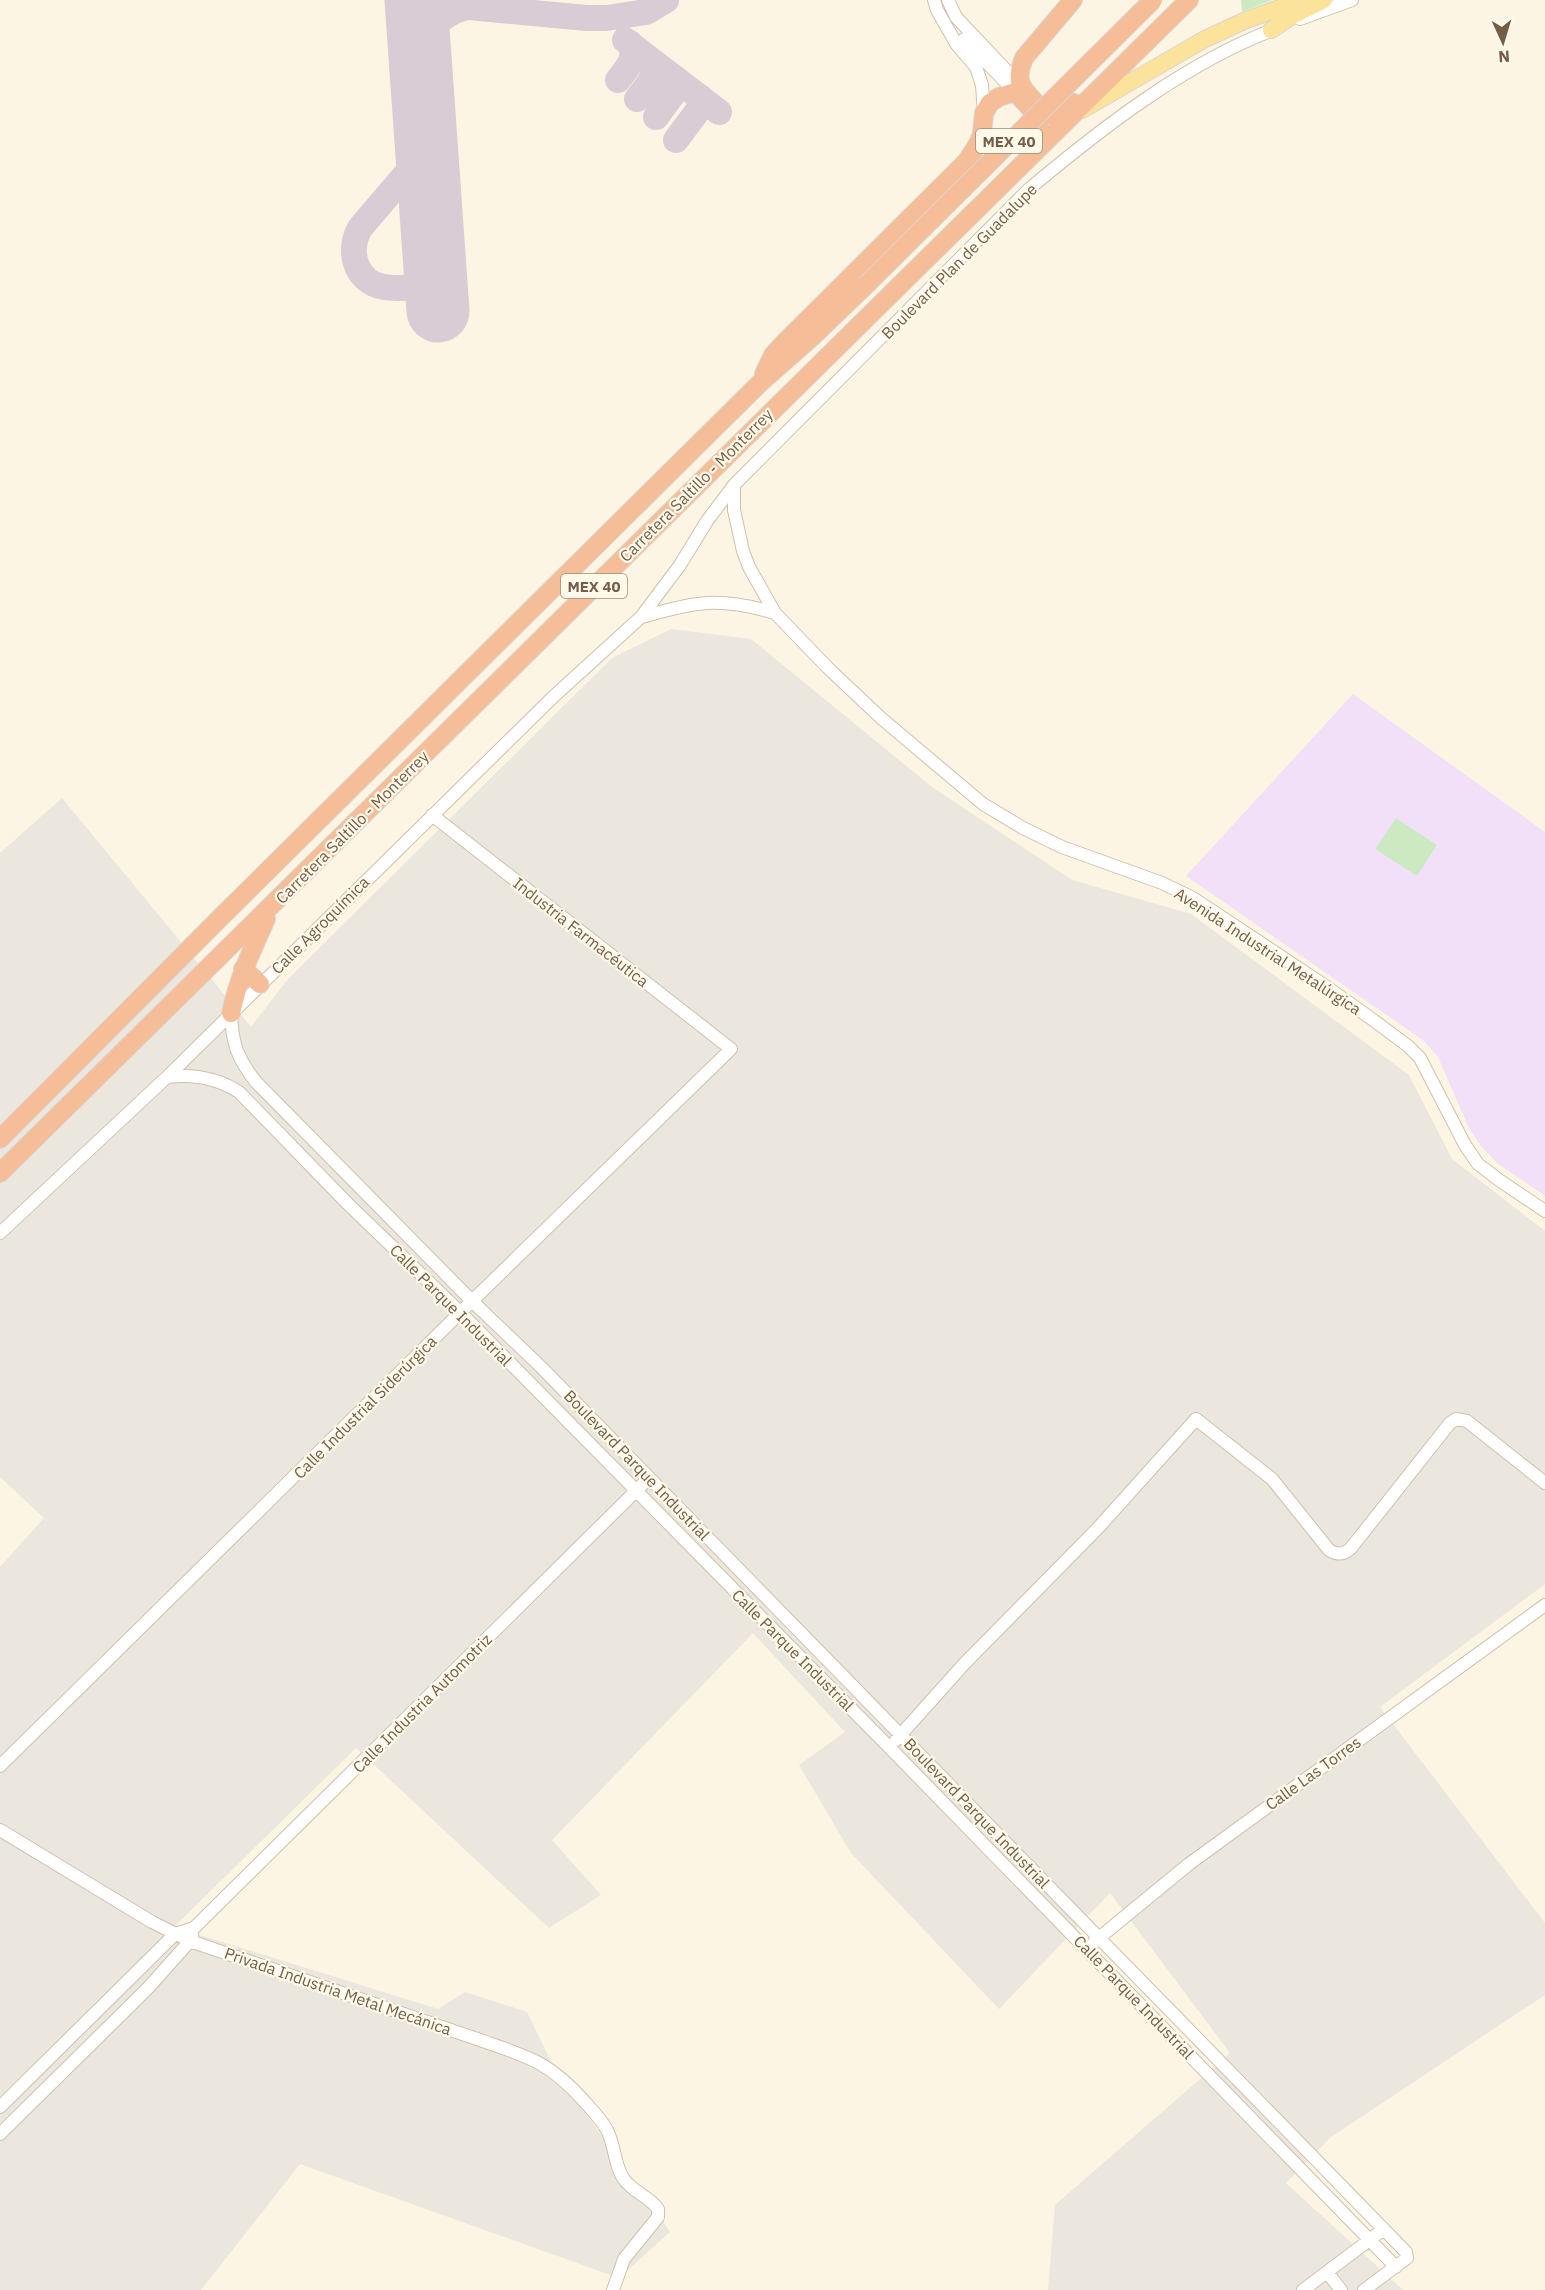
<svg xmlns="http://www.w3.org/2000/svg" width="1545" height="2290" font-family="'IBM Plex Sans',sans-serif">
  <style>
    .industrial { fill: #ebe6de }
    .education { fill: #f2e0f8 }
    .green { fill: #cde9c1 }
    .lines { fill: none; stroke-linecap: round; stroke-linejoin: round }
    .taxiway { stroke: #daccd4; stroke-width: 26 }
    .runway { stroke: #daccd4; stroke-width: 63 }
    .minor-casing { stroke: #cfc0ac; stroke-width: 14 }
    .major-casing { stroke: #dbd5d0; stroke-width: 18 }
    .highway-casing { stroke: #dbd5d0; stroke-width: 20 }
    .minor { stroke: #fff; stroke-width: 12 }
    .major { stroke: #fbe39b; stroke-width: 16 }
    .highway { stroke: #f6bd99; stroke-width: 18 }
    .highway-bridge-casing { stroke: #dbd5d0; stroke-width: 20; stroke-linecap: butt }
    .highway-bridge { stroke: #f6bd99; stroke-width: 18 }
    .labels { text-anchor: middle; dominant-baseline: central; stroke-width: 4.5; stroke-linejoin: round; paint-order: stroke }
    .shield { fill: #fff9e9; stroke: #9e8c79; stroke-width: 1.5 }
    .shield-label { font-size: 15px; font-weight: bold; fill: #745d49 }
    .street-label { font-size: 16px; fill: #745d49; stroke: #fff9e9 }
  </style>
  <rect width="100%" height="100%" fill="#fcf5e3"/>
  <path class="industrial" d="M 671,629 L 751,639 L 932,787 L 1072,880 L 1191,914 L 1409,1075 L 1452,1159 L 1545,1231 L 1545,1584 L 1380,1707 L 1545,1923 L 1545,1995 L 1331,2137 L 1286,2183 L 1403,2290 L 1048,2290 L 1055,2205 L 1230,2053 L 1110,1893 L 999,2009 L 851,1853 L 799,1765 L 845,1732 L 753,1633 L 552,1840 L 601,1895 L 549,1928 L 356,1748 L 174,1927 L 438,2009 L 465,1992 L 527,2012 L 555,2070 L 670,2232 L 619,2278 L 300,2164 L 201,2290 L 0,2290 L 0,1567 L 44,1518 L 0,1477 L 0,853 L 62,798 L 251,1027 L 288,979 L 612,658 Z"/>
  <path class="education" d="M 1353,694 L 1545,832 L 1545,1196 L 1497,1163 L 1481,1146 L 1468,1126 L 1438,1057 L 1424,1041 L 1186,876 Z"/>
  <path class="green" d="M 1241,0 L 1272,0 L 1242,12 Z
    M 1396,818 L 1437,845 L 1417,876 L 1375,849 Z"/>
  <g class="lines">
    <path class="taxiway" d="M 440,0 L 458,6 L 587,18 L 607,18 L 646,12 L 666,0
      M 625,40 L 719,112
      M 421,80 C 421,45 428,17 467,7
      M 618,80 C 627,68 637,59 630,43
      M 637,99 C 646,87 658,76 652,61
      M 656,117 L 675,91 L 675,78
      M 424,124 L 422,151 L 419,159 L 360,228 C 347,251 355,282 384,287 C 400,290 420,286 436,286
      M 676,140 L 699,109 L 701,104 L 700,97"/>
    <path class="runway" d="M 416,0 L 438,311"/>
    <g class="minor-casing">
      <path id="minor" d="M 934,0 L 937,10 L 957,45 L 976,67 L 982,85 L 984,113
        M 948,0 L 956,17 L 1020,85
        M 1300,19 L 1352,0
        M 964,39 L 1015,92
        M 734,485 L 734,510 L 743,551 L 749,567 L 775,613 L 828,668 L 881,718 L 983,804 L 1023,828 L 1062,847 L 1162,883 L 1193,898 L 1321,983 L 1369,1017 L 1408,1046 L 1420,1058 L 1465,1145 L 1478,1164 L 1499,1180 L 1545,1211
        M 642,617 C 696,601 720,597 775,613
        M 231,1013 C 232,1043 237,1058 256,1082 L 472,1301 L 541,1367 L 1406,2252 L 1407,2258 L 1364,2290
        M 167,1077 C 192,1074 217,1078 239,1092 L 348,1204 L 460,1312 L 889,1747 L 1396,2267
        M 0,1233 L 167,1077 L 553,697 L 641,617 L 680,565 L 707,521 L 734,485 L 1029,189 C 1103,127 1188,61 1278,28
        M 896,1740 L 964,1664 L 1098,1528 L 1196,1419 L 1272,1479 L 1329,1550 C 1337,1555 1344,1555 1351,1548 L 1450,1423 L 1456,1419 L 1467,1421 L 1545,1483
        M 0,1766 L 472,1301 L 731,1049 L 432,815
        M 0,1830 L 152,1922 L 190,1941 L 486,2042 C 532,2058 551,2064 584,2101 C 592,2110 601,2119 607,2130 C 615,2145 614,2164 623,2178 C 632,2192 649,2196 658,2209 L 658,2217 L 624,2259 L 613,2290
        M 1094,1942 L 1189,1864 L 1545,1605
        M 0,2107 L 175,1934 L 194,1928 L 649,1478
        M 0,2134 L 148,1988 L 190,1941 L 192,1935
        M 1327,2272 L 1341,2290
        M 1303,2290 L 1384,2229"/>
    </g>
    <g class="major-casing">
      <path id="major" d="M 1271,30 L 1292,16 L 1324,0
        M 1082,110 L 1205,39 L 1244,21 L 1301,0"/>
    </g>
    <g class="highway-casing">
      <path id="highway" d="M 1073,0 L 1024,58 C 1015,81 1020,86 1035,102 C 1039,107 1043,112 1050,115 L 1063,112 L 1074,103
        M 764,374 L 773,355 L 783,344 L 967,161 L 978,144 L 982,134 L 984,113 L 990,103 L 999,97 L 1015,92 C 1032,110 1052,126 1029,148
        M 243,969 L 260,984
        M 231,1013 C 238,979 252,950 266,919
        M 0,1139 L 222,916 L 761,382 L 812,337 L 867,284
        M 0,1173 L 1189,0"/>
    </g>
    <use href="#minor" class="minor"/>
    <use href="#major" class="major"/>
    <use href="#highway" class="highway"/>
    <g class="highway-bridge-casing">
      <path id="highway-bridge" d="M 867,284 L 1153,0"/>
    </g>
    <use href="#highway-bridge" class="highway-bridge"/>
  </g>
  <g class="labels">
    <g class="shield">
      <rect x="976" y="129" width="66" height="24" rx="4.5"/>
      <rect x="561" y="574" width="66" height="24" rx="4.5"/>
    </g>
    <g class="shield-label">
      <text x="1009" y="141">MEX 40</text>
      <text x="594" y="586">MEX 40</text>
    </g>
    <g class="street-label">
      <text transform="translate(959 261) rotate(-45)">Boulevard Plan de Guadalupe</text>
      <text transform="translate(696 485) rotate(-45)">Carretera Saltillo - Monterrey</text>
      <text transform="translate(352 827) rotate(-45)">Carretera Saltillo - Monterrey</text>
      <text transform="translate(320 925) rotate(-45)">Calle Agroquímica</text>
      <text transform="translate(581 932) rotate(38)">Industria Farmacéutica</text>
      <text transform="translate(1268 951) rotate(33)">Avenida Industrial Metalúrgica</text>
      <text transform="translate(451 1305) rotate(45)">Calle Parque Industrial</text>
      <text transform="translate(365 1407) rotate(-45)">Calle Industrial Siderúrgica</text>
      <text transform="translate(637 1465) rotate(46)">Boulevard Parque Industrial</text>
      <text transform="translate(793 1650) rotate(45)">Calle Parque Industrial</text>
      <text transform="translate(422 1703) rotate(-45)">Calle Industria Automotriz</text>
      <text transform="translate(1313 1773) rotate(-36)">Calle Las Torres</text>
      <text transform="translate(977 1813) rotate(46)">Boulevard Parque Industrial</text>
      <text transform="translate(338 1991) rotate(19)">Privada Industria Metal Mecánica</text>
      <text transform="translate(1134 1997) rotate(46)">Calle Parque Industrial</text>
    </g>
  </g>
  <g transform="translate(1503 42) rotate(176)" stroke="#fff9e9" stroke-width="4.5" paint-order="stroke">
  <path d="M0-4.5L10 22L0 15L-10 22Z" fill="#745d49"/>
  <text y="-9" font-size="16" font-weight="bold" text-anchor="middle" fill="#745d49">N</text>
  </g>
</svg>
